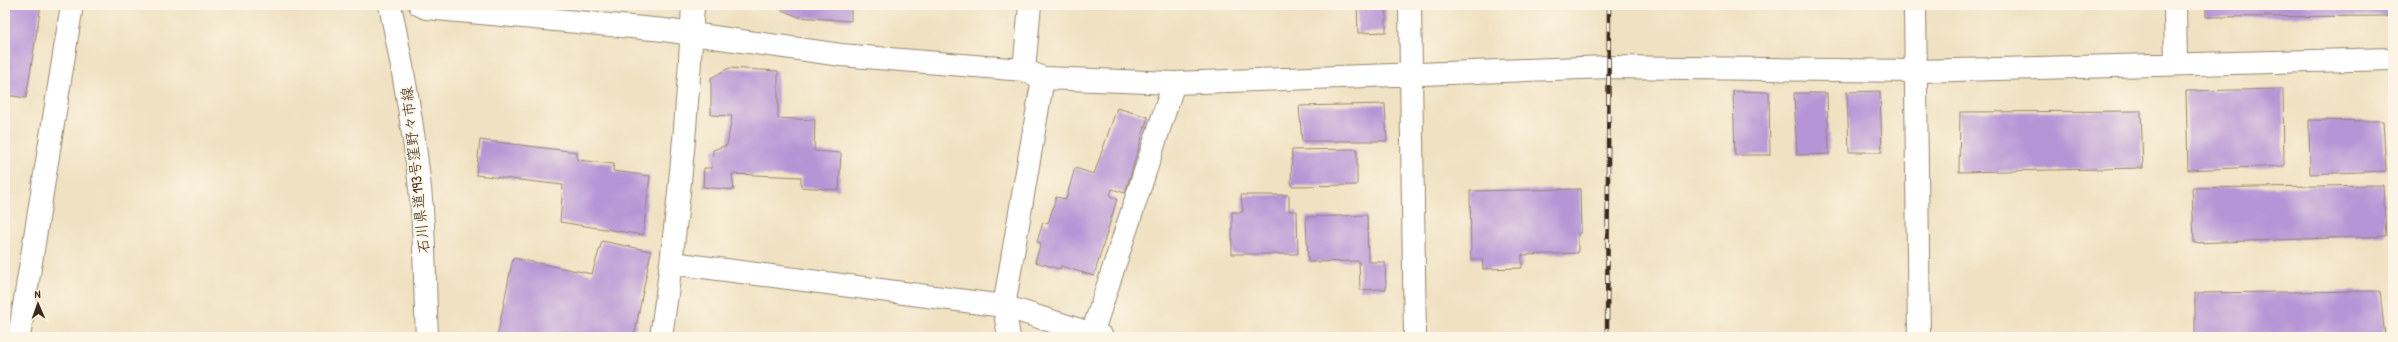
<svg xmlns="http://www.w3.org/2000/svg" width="2398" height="342" font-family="'Patrick Hand','Klee One',sans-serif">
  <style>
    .building { fill: #b695d6 }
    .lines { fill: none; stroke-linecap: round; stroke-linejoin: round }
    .minor-casing { stroke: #958670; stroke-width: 24 }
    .major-casing { stroke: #958670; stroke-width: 24 }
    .minor { stroke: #fff; stroke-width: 22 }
    .major { stroke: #fff; stroke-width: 22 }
    .rail-casing { stroke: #3b2a1e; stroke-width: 4.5 }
    .rail { stroke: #fcf5e5; stroke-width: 3; stroke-dasharray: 9; stroke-linecap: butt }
    .labels { text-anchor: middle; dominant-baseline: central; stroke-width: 3.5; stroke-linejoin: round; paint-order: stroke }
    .street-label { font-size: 15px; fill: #3b2a1e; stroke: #fcf5e5 }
  </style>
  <rect width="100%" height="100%" fill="#fcf5e5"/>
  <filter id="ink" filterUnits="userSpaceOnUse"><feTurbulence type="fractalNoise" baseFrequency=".025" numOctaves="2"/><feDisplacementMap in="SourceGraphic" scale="8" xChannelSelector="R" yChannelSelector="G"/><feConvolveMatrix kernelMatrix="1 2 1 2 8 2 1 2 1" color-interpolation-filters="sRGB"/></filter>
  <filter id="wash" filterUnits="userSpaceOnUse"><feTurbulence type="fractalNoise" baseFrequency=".012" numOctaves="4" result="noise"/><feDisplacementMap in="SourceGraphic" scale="16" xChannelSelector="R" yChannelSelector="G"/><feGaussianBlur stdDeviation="0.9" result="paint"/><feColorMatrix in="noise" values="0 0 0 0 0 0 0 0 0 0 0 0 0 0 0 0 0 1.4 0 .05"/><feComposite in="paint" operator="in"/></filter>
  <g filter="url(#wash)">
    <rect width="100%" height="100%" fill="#efe1c1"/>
    <g id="blocks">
      <path class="building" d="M 5,5 L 41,5 L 26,98 L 5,95 Z
        M 748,5 L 768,5 L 767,8 L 748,6 Z
        M 779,5 L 851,5 L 851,21 L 799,17 L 779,9 Z
        M 1357,5 L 1386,5 L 1386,32 L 1358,33 Z
        M 2206,5 L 2393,5 L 2393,16 L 2206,17 Z
        M 729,68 L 778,71 L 778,118 L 815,120 L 814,151 L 841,153 L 839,190 L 801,187 L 801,177 L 732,174 L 734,190 L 703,187 L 704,168 L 712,168 L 713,150 L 727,145 L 732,116 L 711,115 L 711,78 Z
        M 2283,89 L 2284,166 L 2188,170 L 2186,91 Z
        M 1733,91 L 1769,92 L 1770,155 L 1735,155 Z
        M 1880,91 L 1882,152 L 1849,152 L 1847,92 Z
        M 1794,93 L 1827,93 L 1829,154 L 1797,155 Z
        M 1385,104 L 1387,141 L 1302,141 L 1299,106 Z
        M 1117,108 L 1148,117 L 1125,193 L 1112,189 L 1110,196 L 1117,199 L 1094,276 L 1061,266 L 1060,269 L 1035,262 L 1041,243 L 1037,242 L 1043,222 L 1048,224 L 1056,197 L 1066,199 L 1075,168 L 1094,174 Z
        M 2141,111 L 2143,168 L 1959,172 L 1960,112 Z
        M 2309,120 L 2383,121 L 2386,171 L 2310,174 Z
        M 480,140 L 577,152 L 577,160 L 614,164 L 613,171 L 650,176 L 643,235 L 560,222 L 563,185 L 476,175 Z
        M 1357,149 L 1357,185 L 1291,186 L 1292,150 Z
        M 2383,185 L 2386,236 L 2194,243 L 2192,188 Z
        M 1580,189 L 1581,233 L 1578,233 L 1578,253 L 1522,255 L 1522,268 L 1483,269 L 1482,259 L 1471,259 L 1470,191 Z
        M 1241,195 L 1289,195 L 1289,211 L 1297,211 L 1298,254 L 1232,254 L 1232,212 L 1243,212 Z
        M 1367,215 L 1368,262 L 1385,262 L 1386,289 L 1360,290 L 1359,261 L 1308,262 L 1306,217 Z
        M 602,241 L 651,251 L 634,337 L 497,337 L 513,258 L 592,274 Z
        M 2380,291 L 2385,337 L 2195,337 L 2195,293 Z"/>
    </g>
  </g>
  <g filter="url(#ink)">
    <use href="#blocks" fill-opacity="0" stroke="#958670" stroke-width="1"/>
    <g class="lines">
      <g class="minor-casing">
        <path id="minor" d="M 420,5 L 426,8 L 664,30 L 841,55 L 1024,70 L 1043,78 L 1174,83 L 1609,67 L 1915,71 L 2393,59
          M 1410,5 L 1415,337
          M 1915,5 L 1919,337
          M 2175,5 L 2176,64
          M 1024,70 L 1030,5
          M 672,263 L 1004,306 L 1102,337
          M 19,337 L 72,5
          M 661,337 C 677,227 688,116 693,5
          M 1009,337 L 1004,306 L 1043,78
          M 1091,337 L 1174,83"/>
      </g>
      <g class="major-casing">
        <path id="major" d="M 390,5 C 404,73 416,140 422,209 C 425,252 425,295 427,337"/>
      </g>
      <use href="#minor" class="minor"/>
      <use href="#major" class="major"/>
      <g class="rail-casing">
        <path id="rail" d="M 1607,337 L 1609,5"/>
      </g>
      <use href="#rail" class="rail"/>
    </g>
  </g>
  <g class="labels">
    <g class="street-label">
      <text transform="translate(415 170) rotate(-96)">石川県道193号窪野々市線</text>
    </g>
  </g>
  <rect width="2398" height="342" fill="none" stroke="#fcf5e5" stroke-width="20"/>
  <g transform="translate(38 304) rotate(358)" stroke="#fcf5e5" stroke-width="3" paint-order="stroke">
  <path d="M0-3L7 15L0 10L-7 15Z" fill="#3b2a1e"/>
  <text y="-6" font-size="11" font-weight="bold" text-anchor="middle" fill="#3b2a1e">N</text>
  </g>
</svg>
